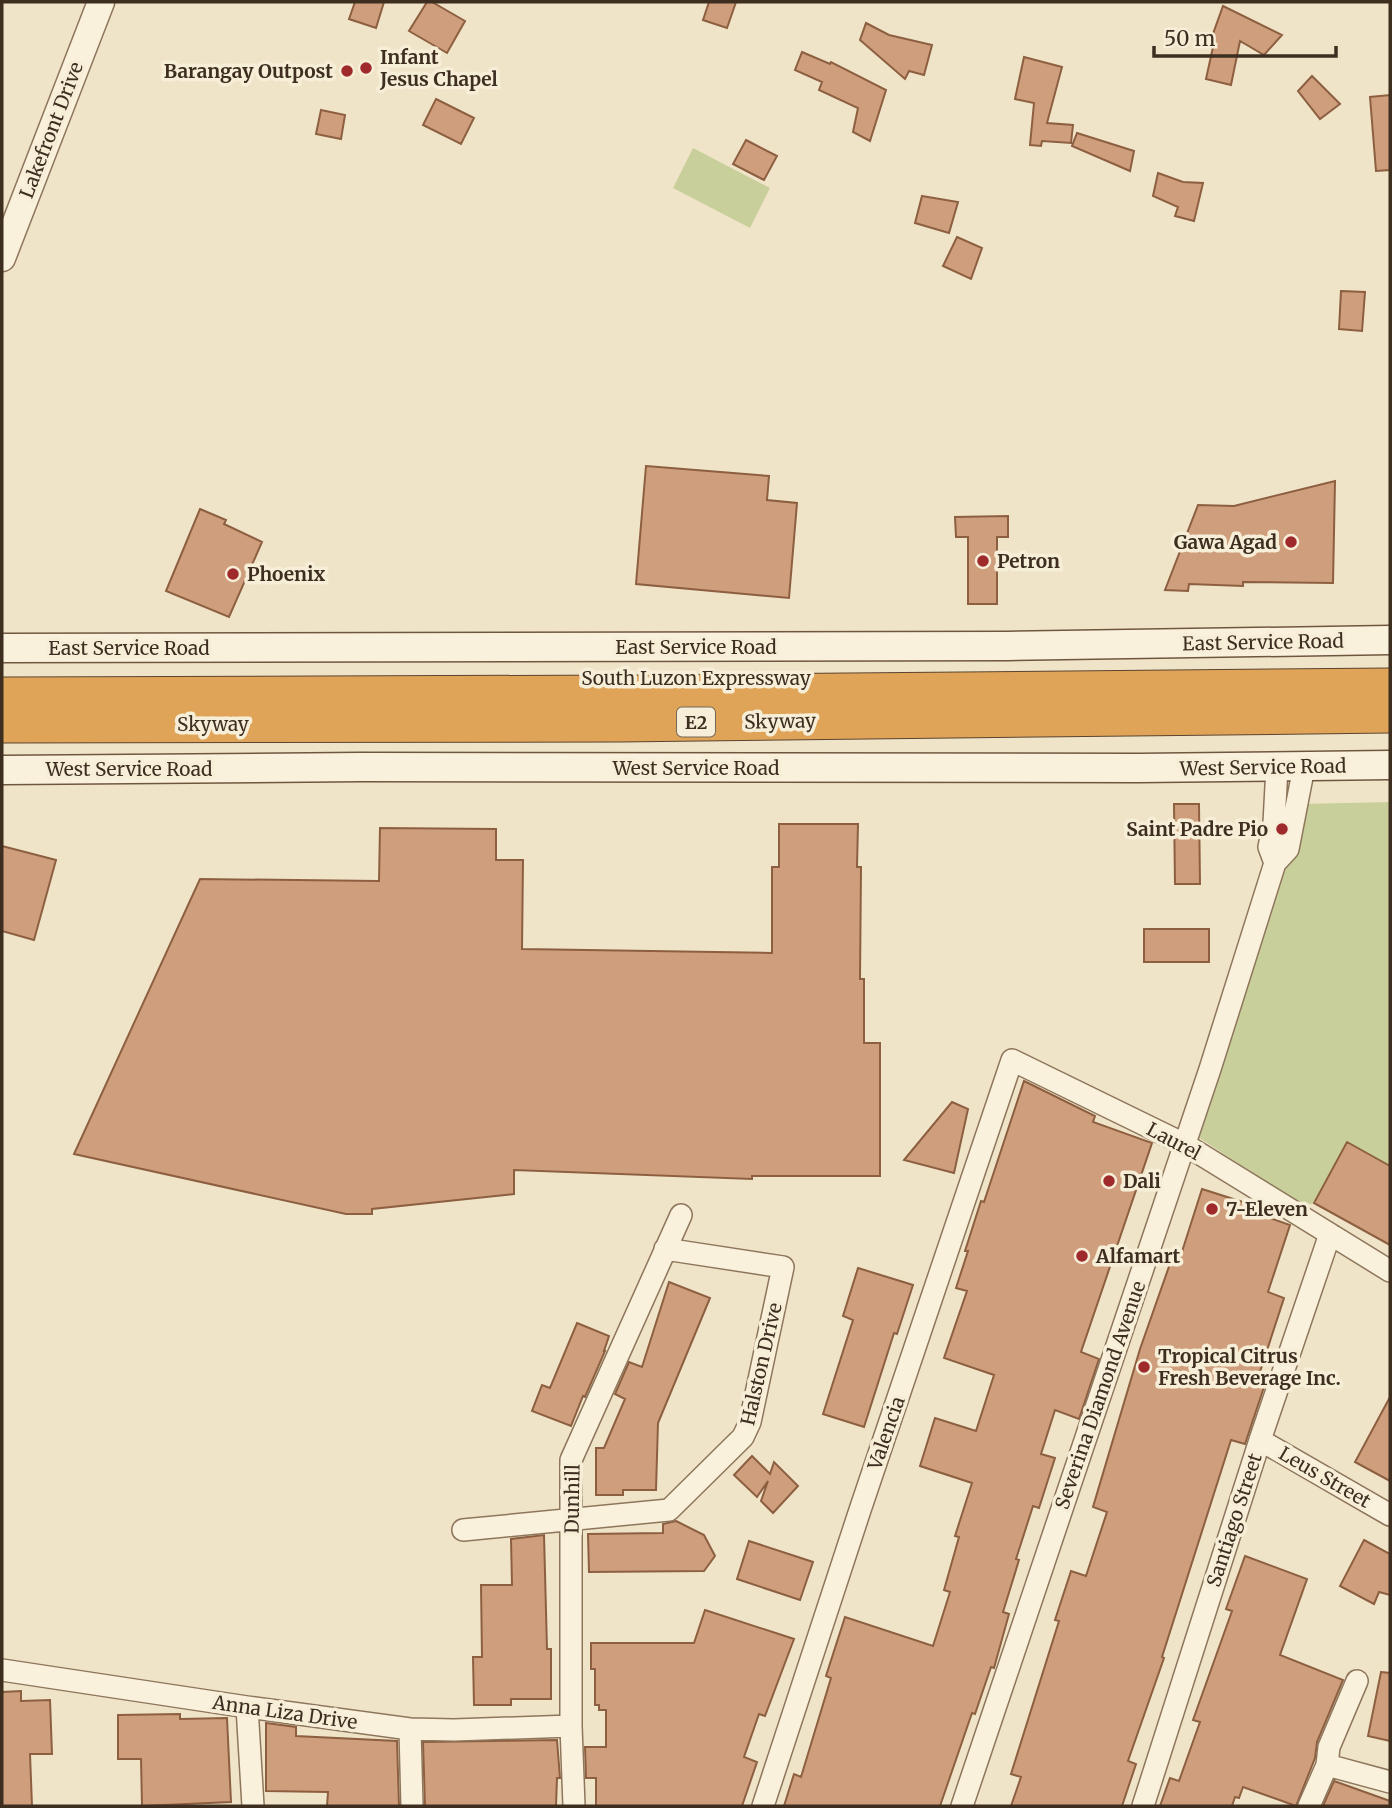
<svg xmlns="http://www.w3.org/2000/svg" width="1392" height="1808" font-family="Merriweather,serif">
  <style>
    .green { fill: #c9cf9b }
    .building { fill: #cf9f7d; stroke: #8d5f41; stroke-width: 2 }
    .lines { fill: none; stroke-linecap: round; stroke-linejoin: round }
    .minor-casing { stroke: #8d765c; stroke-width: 24 }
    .tertiary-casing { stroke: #8d765c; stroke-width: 29 }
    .secondary-casing { stroke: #6f573f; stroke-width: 31 }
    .motorway-casing { stroke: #5b4430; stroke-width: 39 }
    .minor { stroke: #faf1dc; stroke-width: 21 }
    .tertiary { stroke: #faf1dc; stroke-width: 26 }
    .secondary { stroke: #faf1dc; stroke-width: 28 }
    .motorway { stroke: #e0a458; stroke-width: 37 }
    .poi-dot { fill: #9e2a2b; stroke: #f7eed8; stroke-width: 2.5 }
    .labels { text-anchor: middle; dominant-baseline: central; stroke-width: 7; stroke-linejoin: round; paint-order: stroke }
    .shield { fill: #f7eed8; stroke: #756857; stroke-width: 2 }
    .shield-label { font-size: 18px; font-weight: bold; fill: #3d2e20 }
    .poi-label { font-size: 19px; font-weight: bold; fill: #3d2e20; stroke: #f7eed8; text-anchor: start }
    .street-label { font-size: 19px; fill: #3d2e20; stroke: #f7eed8 }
  </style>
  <rect width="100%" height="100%" fill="#f0e4c8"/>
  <path class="green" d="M 693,148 L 770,188 L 750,228 L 673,188 Z
    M 1390,802 L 1390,1168 L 1347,1142 L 1314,1203 L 1303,1206 L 1198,1137 L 1296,835 L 1301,804 Z"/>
  <path class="building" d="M 355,2 L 384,2 L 376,28 L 349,19 Z
    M 427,2 L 432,2 L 465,21 L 447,53 L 409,31 Z
    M 709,2 L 736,2 L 727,28 L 703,20 Z
    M 1223,6 L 1282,35 L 1264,55 L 1240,41 L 1231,85 L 1206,79 L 1213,47 L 1209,45 Z
    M 866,23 L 889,35 L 932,45 L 924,75 L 909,71 L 905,79 L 860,40 Z
    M 802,52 L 830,64 L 831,62 L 886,90 L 870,141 L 853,132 L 858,108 L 819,90 L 822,82 L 795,70 Z
    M 1024,57 L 1062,67 L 1047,123 L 1073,125 L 1071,143 L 1042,141 L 1041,146 L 1030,145 L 1034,103 L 1015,99 Z
    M 1312,76 L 1340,104 L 1320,119 L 1298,91 Z
    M 1390,95 L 1390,170 L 1376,171 L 1370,97 Z
    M 436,99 L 474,118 L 461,144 L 423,125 Z
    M 321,110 L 345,115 L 341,139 L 316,134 Z
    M 1077,133 L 1134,151 L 1130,171 L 1072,146 Z
    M 746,140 L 777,156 L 764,180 L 733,164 Z
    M 1158,173 L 1183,182 L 1203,183 L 1194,221 L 1175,216 L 1178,207 L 1153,196 Z
    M 922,196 L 958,202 L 949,233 L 915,223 Z
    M 957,237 L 982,248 L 971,279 L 943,266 Z
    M 1341,291 L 1365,292 L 1362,331 L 1339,329 Z
    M 646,466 L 769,476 L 767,500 L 797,503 L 789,598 L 636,584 Z
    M 1335,481 L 1333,583 L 1243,582 L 1243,586 L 1189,584 L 1188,591 L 1165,590 L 1198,505 L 1234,506 Z
    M 200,509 L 226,520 L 224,524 L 262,542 L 229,617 L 166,591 Z
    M 1008,516 L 1008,537 L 997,537 L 997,604 L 968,604 L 968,537 L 956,537 L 955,517 Z
    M 1174,804 L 1199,804 L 1200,884 L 1175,884 Z
    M 779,824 L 858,824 L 857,867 L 861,867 L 860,979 L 864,979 L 864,1043 L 880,1043 L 880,1176 L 752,1176 L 752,1179 L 514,1170 L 514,1194 L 372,1209 L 372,1214 L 346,1214 L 74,1154 L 200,879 L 379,881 L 380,828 L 496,829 L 496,860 L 523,860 L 522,949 L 772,953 L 772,867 L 779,867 Z
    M 2,846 L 56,860 L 34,940 L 2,931 Z
    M 1144,929 L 1209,929 L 1209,962 L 1144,962 Z
    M 1024,1081 L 1095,1116 L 1093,1122 L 1152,1143 L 1081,1352 L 1099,1359 L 1079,1419 L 1055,1410 L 1041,1454 L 1055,1458 L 1039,1508 L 1033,1506 L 1016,1559 L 1019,1560 L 1003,1612 L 1009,1614 L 994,1668 L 991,1667 L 975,1714 L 972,1713 L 940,1806 L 784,1806 L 794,1774 L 801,1777 L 831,1678 L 826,1676 L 845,1617 L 933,1646 L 950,1592 L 944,1590 L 959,1537 L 955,1536 L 972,1483 L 920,1466 L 935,1418 L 976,1431 L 994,1375 L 944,1358 L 967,1291 L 956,1288 L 968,1251 L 965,1251 L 981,1201 L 984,1202 Z
    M 952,1102 L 968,1109 L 954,1173 L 904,1160 Z
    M 1347,1142 L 1390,1166 L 1390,1245 L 1314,1203 Z
    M 1202,1189 L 1249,1204 L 1247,1210 L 1290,1225 L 1268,1292 L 1284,1298 L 1258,1378 L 1266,1381 L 1245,1444 L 1231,1440 L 1162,1657 L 1164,1658 L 1128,1761 L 1136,1764 L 1122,1806 L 1011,1806 L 1021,1777 L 1011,1774 L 1059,1621 L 1055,1620 L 1071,1571 L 1086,1576 L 1107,1512 L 1093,1507 L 1140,1349 L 1172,1258 L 1179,1261 Z
    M 858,1268 L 913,1285 L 897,1334 L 894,1333 L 864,1427 L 823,1414 L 853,1320 L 843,1316 Z
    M 669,1282 L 710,1298 L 658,1423 L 656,1490 L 623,1490 L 623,1495 L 596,1495 L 596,1448 L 604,1448 L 625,1399 L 615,1394 L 629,1362 L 642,1367 Z
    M 577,1323 L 609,1336 L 604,1351 L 605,1351 L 585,1397 L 583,1396 L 571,1426 L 532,1411 L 542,1385 L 550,1388 Z
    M 1390,1397 L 1390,1481 L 1355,1462 Z
    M 752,1456 L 770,1474 L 774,1462 L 798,1486 L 773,1513 L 761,1501 L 768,1481 L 757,1497 L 734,1475 Z
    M 676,1521 L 704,1535 L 715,1556 L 704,1571 L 589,1572 L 588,1534 L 663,1533 L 663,1524 Z
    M 544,1535 L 547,1649 L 551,1649 L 551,1699 L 511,1699 L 511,1705 L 474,1705 L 473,1657 L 482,1657 L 481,1585 L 512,1585 L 511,1539 Z
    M 1364,1540 L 1390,1554 L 1390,1595 L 1379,1592 L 1374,1604 L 1340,1586 Z
    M 749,1541 L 813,1562 L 800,1600 L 737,1579 Z
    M 1245,1556 L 1307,1579 L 1280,1655 L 1343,1680 L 1317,1742 L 1315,1758 L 1296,1806 L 1243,1787 L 1239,1798 L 1235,1797 L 1232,1806 L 1160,1806 L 1170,1778 L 1179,1781 L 1200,1722 L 1193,1720 L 1232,1611 L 1226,1609 Z
    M 705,1610 L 794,1639 L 765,1716 L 759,1714 L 744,1757 L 757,1762 L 742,1806 L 596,1806 L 596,1778 L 586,1778 L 585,1747 L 606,1747 L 606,1710 L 599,1710 L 599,1705 L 595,1705 L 595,1669 L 591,1669 L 591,1643 L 694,1643 Z
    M 1381,1672 L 1390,1673 L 1390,1741 L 1368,1736 Z
    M 21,1691 L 21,1701 L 50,1700 L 52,1754 L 30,1754 L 32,1806 L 2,1806 L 2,1692 Z
    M 180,1714 L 180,1719 L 227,1718 L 231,1802 L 142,1806 L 141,1759 L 118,1759 L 118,1715 Z
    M 266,1723 L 296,1727 L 296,1736 L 397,1741 L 399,1806 L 327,1806 L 328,1792 L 266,1791 Z
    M 557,1740 L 560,1778 L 557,1778 L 556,1806 L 425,1806 L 423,1742 Z
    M 1334,1781 L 1390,1801 L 1390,1806 L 1323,1806 Z"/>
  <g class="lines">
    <g class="minor-casing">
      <path id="minor" d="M 1275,863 L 1269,847 L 1274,823 L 1277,767
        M 1260,1440 L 1390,1515
        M 463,1530 L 669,1510 L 743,1437 L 750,1422 L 783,1267 L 665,1249
        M 2,1670 L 247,1707 L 410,1729 L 454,1730 L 571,1726
        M 247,1707 L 253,1806
        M 410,1729 L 412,1806
        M 1327,1765 L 1390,1782
        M 574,1806 L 571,1726 L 571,1460 L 681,1215
        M 763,1806 L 860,1510 L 1012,1060 L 1184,1144 L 1390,1271
        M 962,1806 L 1210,1069 L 1275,863 L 1288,849 L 1304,767
        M 1143,1806 L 1260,1440 L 1330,1234
        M 1309,1806 L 1327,1765 L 1329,1747 L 1357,1681"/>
    </g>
    <g class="tertiary-casing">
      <path id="tertiary" d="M 2,258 L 101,2"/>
    </g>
    <g class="secondary-casing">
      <path id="secondary" d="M 2,648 L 1008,646 L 1390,640
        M 2,770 L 361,767 L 1139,768 L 1390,765"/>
    </g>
    <g class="motorway-casing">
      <path id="motorway" d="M 2,696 L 625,694 L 1390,687
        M 2,724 L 620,723 L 1390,714"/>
    </g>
    <use href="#minor" class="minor"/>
    <use href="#tertiary" class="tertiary"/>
    <use href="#secondary" class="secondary"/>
    <use href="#motorway" class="motorway"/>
  </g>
  <g class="poi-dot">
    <circle cx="366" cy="68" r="7"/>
    <circle cx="347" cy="71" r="7"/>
    <circle cx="1291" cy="542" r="7"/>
    <circle cx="983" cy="561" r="7"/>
    <circle cx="233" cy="574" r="7"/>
    <circle cx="1282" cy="829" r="7"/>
    <circle cx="1109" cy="1181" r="7"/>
    <circle cx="1212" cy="1209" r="7"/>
    <circle cx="1082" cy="1256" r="7"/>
    <circle cx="1144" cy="1367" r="7"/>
  </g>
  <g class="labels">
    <rect class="shield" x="677" y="707.5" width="38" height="29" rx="5"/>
    <g class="shield-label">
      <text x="696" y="722">E2</text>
    </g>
    <g class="poi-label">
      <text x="380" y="57">Infant<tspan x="380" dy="22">Jesus Chapel</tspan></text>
      <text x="333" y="71" text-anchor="end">Barangay Outpost</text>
      <text x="1277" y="542" text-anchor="end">Gawa Agad</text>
      <text x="997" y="561">Petron</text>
      <text x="247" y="574">Phoenix</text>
      <text x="1268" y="829" text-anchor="end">Saint Padre Pio</text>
      <text x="1123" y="1181">Dali</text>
      <text x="1226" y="1209">7-Eleven</text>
      <text x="1096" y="1256">Alfamart</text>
      <text x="1158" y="1356">Tropical Citrus<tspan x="1158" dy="22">Fresh Beverage Inc.</tspan></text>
    </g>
    <g class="street-label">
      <text transform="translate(51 130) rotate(-69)">Lakefront Drive</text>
      <text transform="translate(1263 642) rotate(-1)">East Service Road</text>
      <text x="696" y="647">East Service Road</text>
      <text x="129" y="648">East Service Road</text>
      <text x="696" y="678">South Luzon Expressway</text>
      <text transform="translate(780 721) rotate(-1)">Skyway</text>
      <text x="213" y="724">Skyway</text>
      <text transform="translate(1263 767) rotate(-1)">West Service Road</text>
      <text x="696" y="768">West Service Road</text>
      <text x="129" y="769">West Service Road</text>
      <text transform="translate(1174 1141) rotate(28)">Laurel</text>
      <text transform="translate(761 1364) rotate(-77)">Halston Drive</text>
      <text transform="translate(1100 1395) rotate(-71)">Severina Diamond Avenue</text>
      <text transform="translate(886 1433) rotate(-71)">Valencia</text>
      <text transform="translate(1325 1477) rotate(30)">Leus Street</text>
      <text transform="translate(572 1499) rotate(-89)">Dunhill</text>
      <text transform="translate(1234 1520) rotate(-72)">Santiago Street</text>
      <text transform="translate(285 1712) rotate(8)">Anna Liza Drive</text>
    </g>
  </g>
  <rect width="1392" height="1808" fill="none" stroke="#3d2e20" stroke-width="7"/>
  <path d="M1154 46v10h182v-10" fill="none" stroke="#3d2e20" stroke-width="3.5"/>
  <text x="1164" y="46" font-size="21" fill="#3d2e20" stroke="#f7eed8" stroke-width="5" paint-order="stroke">50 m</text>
</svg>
